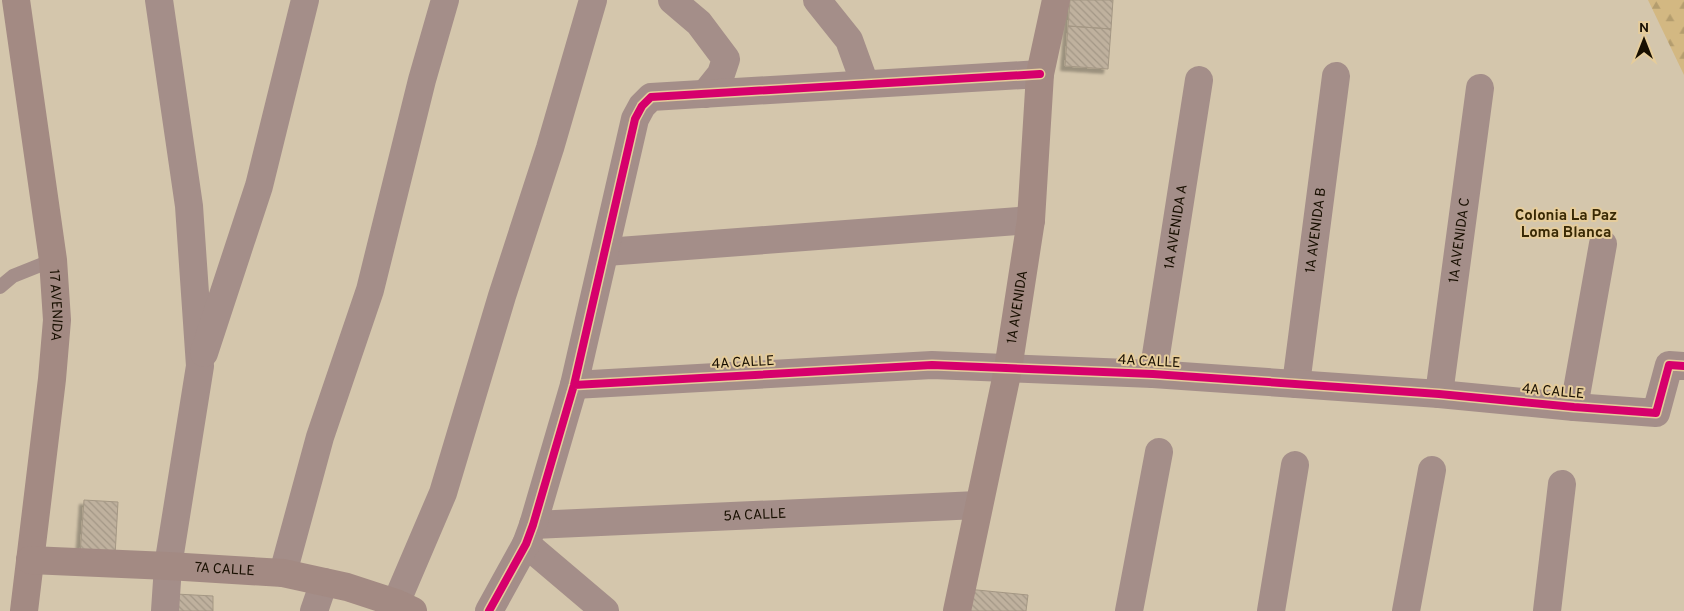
<svg xmlns="http://www.w3.org/2000/svg" width="1684" height="611" font-family="Overpass,sans-serif">
  <style>
    .forest { fill: url(#forest-firs) }
    .building { fill: url(#building-back-hatch); stroke: #a49784; filter: url(#shadow) }
    .lines { fill: none; stroke-linecap: round; stroke-linejoin: round }
    .lane { stroke: #a48e89; stroke-width: 14 }
    .street { stroke: #a48e89; stroke-width: 28 }
    .secondary { stroke: #a38a83; stroke-width: 28 }
    .cycleway-casing { stroke: #e5cc9b; stroke-width: 11 }
    .cycleway { stroke: #d6006c; stroke-width: 8 }
    .labels { text-anchor: middle; dominant-baseline: central; stroke-width: 4; stroke-linejoin: round; paint-order: stroke }
    .street-label { font-size: 14px; fill: #180f00; stroke: #e5cc9b }
    .neighbourhood-label { font-size: 15px; font-weight: bold; fill: #392904; stroke: #e5cc9b }
  </style>
  <defs>
    <pattern id="forest-firs" width="22" height="20" patternUnits="userSpaceOnUse" patternTransform="scale(1.25)"><rect width="22" height="20" fill="#d3b882"/><path d="M5 1l3.5 6h-7zM16 11l3.5 6h-7z" fill="#b49d6e"/></pattern>
    <pattern id="building-back-hatch" width="6" height="6" patternUnits="userSpaceOnUse" patternTransform="scale(1.25)"><rect width="6" height="6" fill="#bfb19e"/><path d="M-1 5l2 2M0 0l6 6M5-1l2 2" fill="none" stroke="#a39786"/></pattern>
    <filter id="shadow"><feDropShadow dx="-4.5" dy="4.5" stdDeviation="1" flood-color="#0004"/></filter>
  </defs>
  <rect width="100%" height="100%" fill="#d4c6ac"/>
  <path class="forest" d="M 1648,0 L 1684,0 L 1684,75 Z"/>
  <path class="building" d="M 1070,0 L 1113,0 L 1111,29 L 1068,26 Z
    M 1068,26 L 1111,29 L 1108,69 L 1065,66 Z
    M 84,500 L 118,502 L 115,556 L 80,554 Z
    M 967,589 L 1028,595 L 1026,611 L 965,611 Z
    M 176,594 L 213,596 L 213,611 L 176,611 Z"/>
  <g class="lines">
    <path class="lane" d="M 0,287 L 13,276 L 53,260"/>
    <g class="street">
      <path d="M 159,0 L 189,206 L 200,366 L 168,566 L 165,611"/>
      <path d="M 672,0 L 699,23 L 726,59 L 721,74 L 705,94"/>
      <path d="M 817,0 L 849,40 L 865,84"/>
      <path d="M 606,252 L 1031,220"/>
      <path d="M 204,353 L 259,186 L 305,0"/>
      <path id="s1" d="M 1153,374 L 1199,80"/>
      <path id="s2" d="M 1296,384 L 1336,76"/>
      <path d="M 574,385 L 932,365 L 1153,374 L 1439,394 L 1574,407 L 1656,413 L 1669,365 L 1684,366"/>
      <path id="s3" d="M 1439,394 L 1480,88"/>
      <path d="M 1574,407 L 1603,244"/>
      <path id="s4" d="M 533,525 L 978,505"/>
      <path d="M 526,544 L 605,611"/>
      <path d="M 283,573 L 320,437 L 370,290 L 422,80 L 445,0"/>
      <path d="M 396,603 L 443,493 L 502,296 L 550,148 L 593,0"/>
      <path d="M 314,611 L 324,582"/>
      <path d="M 489,611 L 526,544 L 533,525 L 574,385 L 635,119 L 642,106 L 651,97 L 1040,74"/>
      <path d="M 1129,611 L 1159,452"/>
      <path d="M 1271,611 L 1295,465"/>
      <path d="M 1406,611 L 1432,470"/>
      <path d="M 1547,611 L 1562,484"/>
    </g>
    <g class="secondary">
      <path id="s5" d="M 16,0 L 53,260 L 57,320 L 52,379 L 24,611"/>
      <path id="s6" d="M 30,560 L 168,566 L 283,573 L 347,587 L 396,603 L 413,611"/>
      <path id="s7" d="M 957,611 L 1008,369 L 1031,220 L 1040,74 L 1056,0"/>
    </g>
    <g class="cycleway-casing">
      <path id="cycleway" d="M 574,385 L 932,365 L 1153,374 L 1439,394 L 1574,407 L 1656,413 L 1669,365 L 1684,366
        M 489,611 L 526,544 L 533,525 L 574,385 L 635,119 L 642,106 L 651,97 L 1040,74"/>
    </g>
    <use href="#cycleway" class="cycleway"/>
  </g>
  <g class="labels">
    <g class="street-label">
      <text stroke="none"><textPath href="#s1" startOffset="149">1A AVENIDA A</textPath></text>
      <text stroke="none"><textPath href="#s2" startOffset="155">1A AVENIDA B</textPath></text>
      <text stroke="none"><textPath href="#s3" startOffset="155">1A AVENIDA C</textPath></text>
      <text stroke="none"><textPath href="#s5" startOffset="308">17 AVENIDA</textPath></text>
      <text stroke="none"><textPath href="#s7" startOffset="310">1A AVENIDA</textPath></text>
      <text transform="translate(1149 362) rotate(3)">4A CALLE</text>
      <text transform="translate(743 363) rotate(-3)">4A CALLE</text>
      <text transform="translate(1553 392) rotate(5)">4A CALLE</text>
      <text stroke="none"><textPath href="#s4" startOffset="222">5A CALLE</textPath></text>
      <text stroke="none"><textPath href="#s6" startOffset="195">7A CALLE</textPath></text>
    </g>
    <g class="neighbourhood-label">
      <text x="1566" y="216">Colonia La Paz<tspan x="1566" dy="17">Loma Blanca</tspan></text>
    </g>
  </g>
  <g transform="translate(1644 40)" stroke="#e5cc9b" stroke-width="4" paint-order="stroke">
  <path d="M0-4L9 19L0 12L-9 19Z" fill="#180f00"/>
  <text y="-8" font-size="14" font-weight="bold" text-anchor="middle" fill="#180f00">N</text>
  </g>
</svg>
